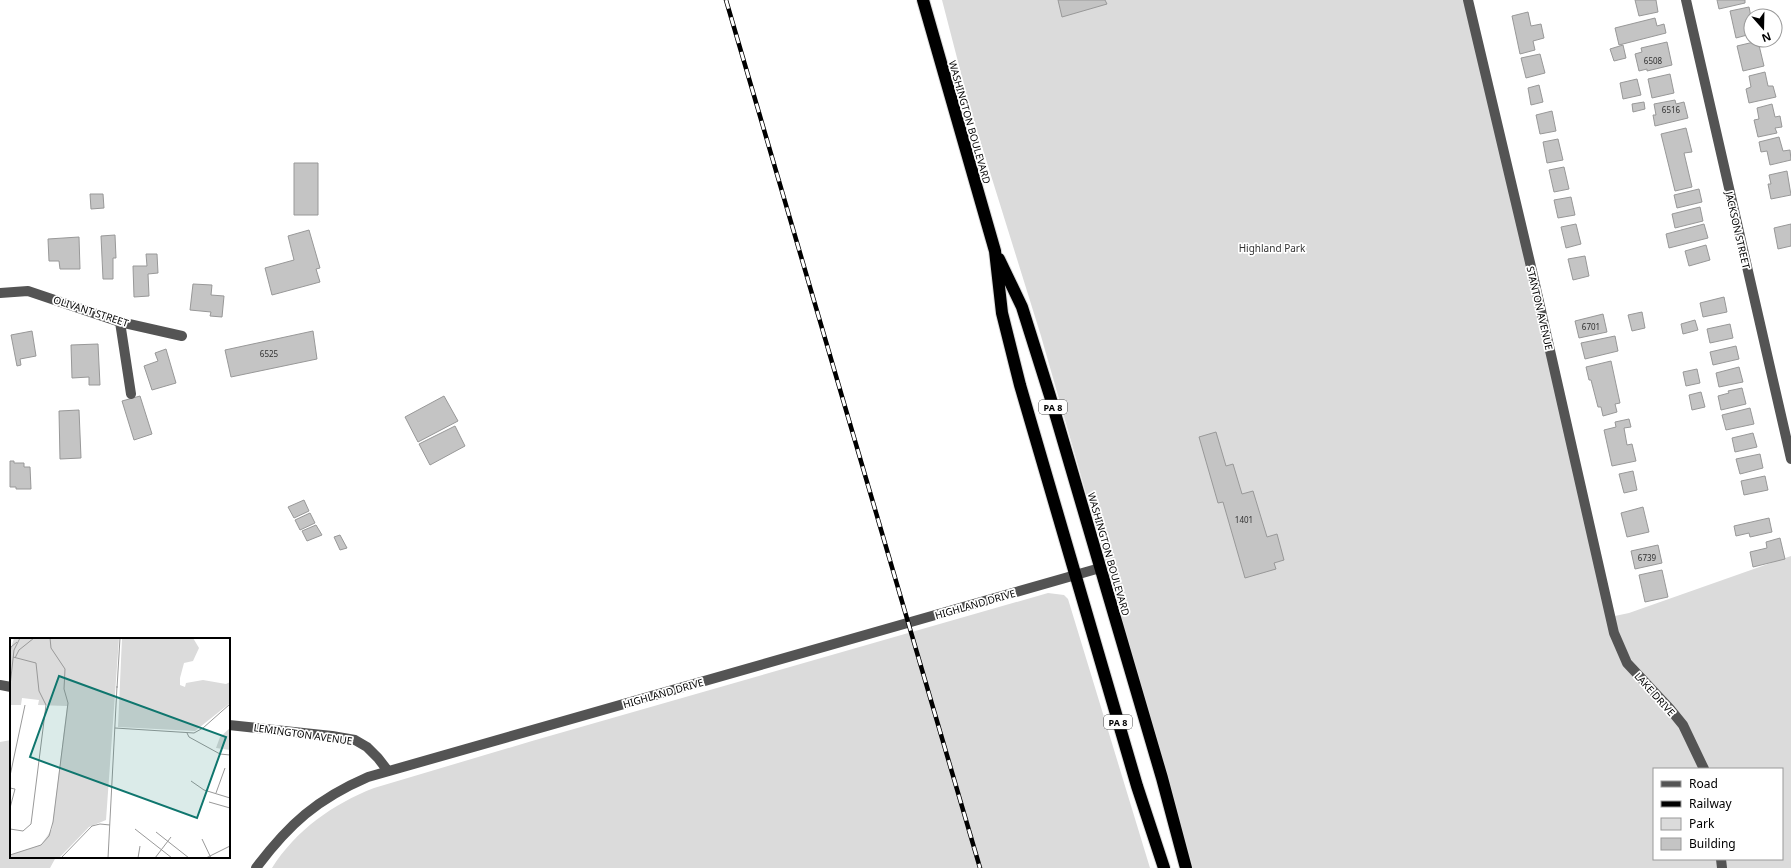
<svg xmlns="http://www.w3.org/2000/svg" width="1791" height="868" font-family="'Noto Sans',sans-serif">
  <style>
    .green { fill: #dbdbdb; fill-rule: evenodd }
    .building { fill: #c4c4c4; stroke: #989898 }
    .lines { fill: none; stroke-linecap: round; stroke-linejoin: round }
    .highway-casing { stroke: #dbdbdb; stroke-width: 14 }
    .minor { stroke: #545454; stroke-width: 10 }
    .highway { stroke: #000; stroke-width: 12 }
    .rail-casing { stroke: #000; stroke-width: 4.5 }
    .rail { stroke: #fff; stroke-width: 3; stroke-dasharray: 9; stroke-linecap: butt }
    .labels { text-anchor: middle; dominant-baseline: central; stroke-width: 3.5; stroke-linejoin: round; paint-order: stroke }
    .number-label { font-size: 8px; fill: #313131 }
    .shield { fill: #fff; stroke: #4c4c4c; stroke-width: 1 }
    .shield-label { font-size: 9px; font-weight: bold; fill: #000 }
    .street-label { font-size: 10px; fill: #000; stroke: #fff }
    .park-label { font-size: 10px; fill: #323232; stroke: #fff }
    .inset-road { fill: none; stroke: #999; stroke-width: 1 }
    .view { fill: #0f766e; fill-opacity: 0.15; stroke: #0f766e; stroke-width: 2 }
    .inset-edge { fill: none; stroke: #000; stroke-width: 2 }
  </style>
  <rect width="100%" height="100%" fill="#fff"/>
  <path class="green" d="M 942,0 L 1468,0 L 1610,617 L 1629,613 L 1791,556 L 1791,868 L 1193,868 L 1041,336 L 970,108 ZM 1654,769 L 1782,769 L 1782,859 L 1654,859 Z
    M 1048,593 L 1064,595 L 1068,599 L 1150,868 L 272,868 C 296,830 333,804 374,788 L 532,741 Z
    M 11,740 L 11,857 L 56,857 L 50,868 L 0,868 L 0,742 Z"/>
  <path class="building" d="M 1058,0 L 1105,0 L 1107,4 L 1062,17 Z
    M 1635,0 L 1656,0 L 1658,12 L 1639,16 Z
    M 1717,0 L 1745,0 L 1745,3 L 1719,9 Z
    M 1749,7 L 1751,17 L 1751,34 L 1736,38 L 1730,11 Z
    M 1528,12 L 1531,26 L 1541,24 L 1544,38 L 1533,41 L 1535,50 L 1520,54 L 1512,16 Z
    M 1655,18 L 1657,26 L 1664,24 L 1666,33 L 1619,45 L 1615,28 Z
    M 1758,41 L 1764,66 L 1743,71 L 1737,46 Z
    M 1667,42 L 1672,65 L 1647,71 L 1647,69 L 1639,71 L 1635,54 L 1642,52 L 1641,48 Z
    M 1623,45 L 1626,58 L 1614,61 L 1610,49 Z
    M 1540,54 L 1545,73 L 1526,78 L 1521,58 Z
    M 1765,72 L 1768,86 L 1773,86 L 1776,97 L 1749,103 L 1746,89 L 1751,87 L 1749,76 Z
    M 1670,74 L 1674,93 L 1652,98 L 1648,79 Z
    M 1637,79 L 1641,95 L 1623,99 L 1620,83 Z
    M 1539,85 L 1543,102 L 1531,105 L 1528,88 Z
    M 1675,100 L 1676,104 L 1684,102 L 1688,118 L 1655,126 L 1653,115 L 1656,115 L 1654,104 Z
    M 1644,102 L 1645,109 L 1633,112 L 1632,104 Z
    M 1772,104 L 1775,117 L 1780,116 L 1782,127 L 1775,128 L 1777,133 L 1758,137 L 1754,120 L 1759,119 L 1757,108 Z
    M 1552,111 L 1556,131 L 1540,134 L 1536,115 Z
    M 1686,128 L 1692,152 L 1684,153 L 1692,187 L 1675,191 L 1661,134 Z
    M 1779,137 L 1783,151 L 1790,150 L 1791,160 L 1770,165 L 1767,151 L 1761,152 L 1759,142 Z
    M 1558,139 L 1563,160 L 1547,163 L 1543,142 Z
    M 294,163 L 318,163 L 318,215 L 294,215 Z
    M 1564,167 L 1569,189 L 1554,192 L 1549,170 Z
    M 1787,171 L 1791,195 L 1771,199 L 1768,184 L 1771,184 L 1769,175 Z
    M 1699,189 L 1702,202 L 1677,208 L 1674,195 Z
    M 90,194 L 103,194 L 104,208 L 91,209 Z
    M 1571,197 L 1575,215 L 1558,218 L 1554,200 Z
    M 1700,207 L 1703,221 L 1675,228 L 1672,214 Z
    M 1576,224 L 1581,244 L 1566,248 L 1561,227 Z
    M 1704,224 L 1708,238 L 1669,248 L 1666,234 Z
    M 1791,224 L 1791,246 L 1778,249 L 1774,228 Z
    M 309,230 L 320,268 L 316,269 L 320,282 L 272,295 L 265,268 L 294,260 L 288,236 Z
    M 115,235 L 116,258 L 113,258 L 113,279 L 103,279 L 101,236 Z
    M 79,237 L 80,269 L 60,269 L 59,261 L 49,261 L 48,239 Z
    M 1706,245 L 1710,260 L 1689,266 L 1685,251 Z
    M 146,254 L 157,254 L 158,273 L 148,274 L 149,296 L 134,297 L 133,266 L 147,266 Z
    M 1585,256 L 1589,276 L 1573,280 L 1568,259 Z
    M 193,284 L 212,285 L 211,295 L 224,296 L 222,317 L 210,316 L 211,312 L 190,310 Z
    M 1724,297 L 1727,312 L 1703,317 L 1700,303 Z
    M 1642,312 L 1645,328 L 1632,331 L 1628,315 Z
    M 1603,314 L 1607,332 L 1579,338 L 1575,321 Z
    M 1695,320 L 1698,330 L 1683,334 L 1681,324 Z
    M 1730,324 L 1733,338 L 1710,343 L 1707,329 Z
    M 32,331 L 36,356 L 20,359 L 21,365 L 17,366 L 11,335 Z
    M 313,331 L 317,359 L 231,377 L 225,350 Z
    M 1615,336 L 1618,351 L 1585,359 L 1581,343 Z
    M 98,344 L 100,385 L 89,385 L 89,377 L 72,378 L 71,345 Z
    M 1736,346 L 1739,359 L 1713,365 L 1710,352 Z
    M 166,349 L 176,383 L 152,390 L 144,366 L 158,361 L 155,353 Z
    M 1611,361 L 1620,403 L 1615,404 L 1617,412 L 1603,416 L 1601,407 L 1598,407 L 1591,380 L 1589,380 L 1586,367 Z
    M 1739,367 L 1743,382 L 1719,387 L 1716,373 Z
    M 1697,369 L 1700,383 L 1686,386 L 1683,372 Z
    M 1742,388 L 1746,404 L 1721,410 L 1718,396 L 1729,393 L 1728,391 Z
    M 1701,392 L 1705,407 L 1692,410 L 1689,395 Z
    M 140,396 L 152,434 L 134,440 L 122,401 Z
    M 444,396 L 458,421 L 418,442 L 405,417 Z
    M 1750,408 L 1754,424 L 1726,430 L 1722,415 Z
    M 79,410 L 81,458 L 60,459 L 59,411 Z
    M 1629,419 L 1631,427 L 1624,428 L 1627,445 L 1632,444 L 1636,461 L 1612,466 L 1604,430 L 1616,427 L 1615,422 Z
    M 455,426 L 465,446 L 430,465 L 419,444 Z
    M 1216,432 L 1226,466 L 1233,464 L 1242,494 L 1253,491 L 1267,537 L 1277,534 L 1284,560 L 1274,563 L 1276,569 L 1245,578 L 1223,502 L 1218,503 L 1199,437 Z
    M 1753,433 L 1757,447 L 1735,452 L 1732,438 Z
    M 1760,454 L 1763,468 L 1740,474 L 1736,459 Z
    M 10,461 L 14,461 L 14,463 L 24,463 L 24,467 L 30,467 L 31,489 L 16,489 L 16,487 L 10,487 Z
    M 1633,471 L 1637,490 L 1624,493 L 1619,474 Z
    M 1765,476 L 1768,490 L 1744,495 L 1741,481 Z
    M 304,500 L 309,511 L 294,518 L 288,507 Z
    M 1643,507 L 1649,532 L 1627,537 L 1621,513 Z
    M 310,513 L 315,523 L 300,530 L 295,520 Z
    M 1769,518 L 1772,532 L 1750,537 L 1749,533 L 1736,536 L 1734,526 Z
    M 316,525 L 322,535 L 307,541 L 302,531 Z
    M 340,535 L 347,548 L 340,550 L 334,537 Z
    M 1780,538 L 1785,559 L 1753,567 L 1750,552 L 1767,548 L 1766,542 Z
    M 1658,545 L 1662,563 L 1635,569 L 1631,551 Z
    M 1662,570 L 1668,597 L 1645,602 L 1639,575 Z"/>
  <g class="lines">
    <g class="highway-casing">
      <path id="highway" d="M 923,0 L 995,251 L 1002,313 L 1020,385 L 1137,786 L 1164,868
        M 999,259 L 1022,307 L 1050,396 L 1162,778 L 1186,868"/>
    </g>
    <path class="minor" d="M 1468,0 L 1532,271 L 1614,633 L 1627,663 L 1670,709 L 1683,725 L 1704,769
      M 1686,0 L 1791,459
      M 0,293 L 28,291 L 120,322 L 182,336
      M 120,322 L 131,394
      M 0,685 L 11,687
      M 229,725 L 332,736 L 355,740 L 367,747 L 378,758 L 388,771
      M 1721,859 L 1722,868
      M 256,868 C 289,824 317,799 368,777 L 1100,568"/>
    <use href="#highway" class="highway"/>
    <g class="rail-casing">
      <path id="rail" d="M 726,0 L 980,868"/>
    </g>
    <use href="#rail" class="rail"/>
  </g>
  <g class="labels">
    <g class="number-label">
      <text x="1653" y="60">6508</text>
      <text x="1671" y="109">6516</text>
      <text x="1591" y="326">6701</text>
      <text x="269" y="353">6525</text>
      <text x="1244" y="519">1401</text>
      <text x="1647" y="557">6739</text>
    </g>
    <g class="shield">
      <rect x="1039" y="400" width="28" height="14" rx="3"/>
      <rect x="1104" y="715" width="28" height="14" rx="3"/>
    </g>
    <g class="shield-label">
      <text x="1053" y="407">PA 8</text>
      <text x="1118" y="722">PA 8</text>
    </g>
    <g class="street-label">
      <text transform="translate(970 122) rotate(74)">WASHINGTON BOULEVARD</text>
      <text transform="translate(1738 230) rotate(77)">JACKSON STREET</text>
      <text transform="translate(1540 308) rotate(77)">STANTON AVENUE</text>
      <text transform="translate(91 311) rotate(18)">OLIVANT STREET</text>
      <text transform="translate(1109 554) rotate(74)">WASHINGTON BOULEVARD</text>
      <text transform="translate(975 604) rotate(-16)">HIGHLAND DRIVE</text>
      <text transform="translate(663 693) rotate(-16)">HIGHLAND DRIVE</text>
      <text transform="translate(1655 694) rotate(48)">LAKE DRIVE</text>
      <text transform="translate(303 734) rotate(8)">LEMINGTON AVENUE</text>
    </g>
    <g class="park-label">
      <text x="1272" y="248">Highland Park</text>
    </g>
  </g>
  <g transform="translate(10 638)">
    <rect width="220" height="220" fill="#fff"/>
    <path d="M 4,0 L 109,0 L 96,182 L 79,189 L 49,220 L 0,220 L 0,217 L 31,207 L 42,191 L 57,68 L 28,67 L 29,62 L 12,60 L 11,67 L 0,67 L 0,14 ZM 112,0 L 183,0 L 189,10 L 183,23 L 174,25 L 170,40 L 170,47 L 175,49 L 176,45 L 193,42 L 216,46 L 220,44 L 220,65 L 185,93 L 108,89 ZM 220,90 L 220,112 L 206,110 L 210,99 Z" fill="#dbdbdb"/>
    <path class="inset-road" d="M 0,14 L 1,9 L 7,4M 5,20 L 9,12 L 24,0M 0,48 L 4,12 L 10,0M 107,50 L 110,0M 105,90 L 184,95 L 193,90 L 220,66M 177,95 L 179,99 L 210,116 L 220,117M 0,138 L 15,67M 181,143 L 194,152 L 220,160M 0,150 L 5,151 L 0,170M 206,155 L 215,130M 199,164 L 220,170M 220,174 L 220,188M 0,191 L 13,193 L 21,186 L 36,67 L 29,53 L 26,25 L 3,19M 125,191 L 162,220M 146,194 L 179,220M 192,201 L 201,220M 0,217 L 31,207 L 39,198 L 43,184 L 58,65 L 54,51 L 55,31 L 41,10 L 40,0M 51,220 L 82,188 L 90,186 L 100,187M 98,220 L 107,48M 128,220 L 130,208M 145,220 L 161,199M 196,220 L 220,208"/>
    <path class="view" d="M 49,38 L 216,99 L 187,180 L 20,119 Z"/>
    <rect width="220" height="220" class="inset-edge"/>
  </g>
  <rect x="1653" y="768" width="130" height="92" fill="#ffffff" stroke="#999999"/>
  <rect x="1661" y="781" width="20" height="6" fill="#545454" stroke="#999999"/>
  <text x="1689" y="788" font-size="12" fill="#000000">Road</text>
  <rect x="1661" y="801" width="20" height="6" fill="#000000" stroke="#999999"/>
  <text x="1689" y="808" font-size="12" fill="#000000">Railway</text>
  <rect x="1661" y="818" width="20" height="12" fill="#dbdbdb" stroke="#999999"/>
  <text x="1689" y="828" font-size="12" fill="#000000">Park</text>
  <rect x="1661" y="838" width="20" height="12" fill="#c4c4c4" stroke="#999999"/>
  <text x="1689" y="848" font-size="12" fill="#000000">Building</text>
  <g transform="translate(1763 28) rotate(160)"><circle r="19" fill="#ffffff" stroke="#999999"/>
  <path d="M0-3L7 15L0 10L-7 15Z" fill="#000000"/>
  <text y="-6" font-size="11" font-weight="bold" text-anchor="middle" fill="#000000">N</text>
  </g>
</svg>
